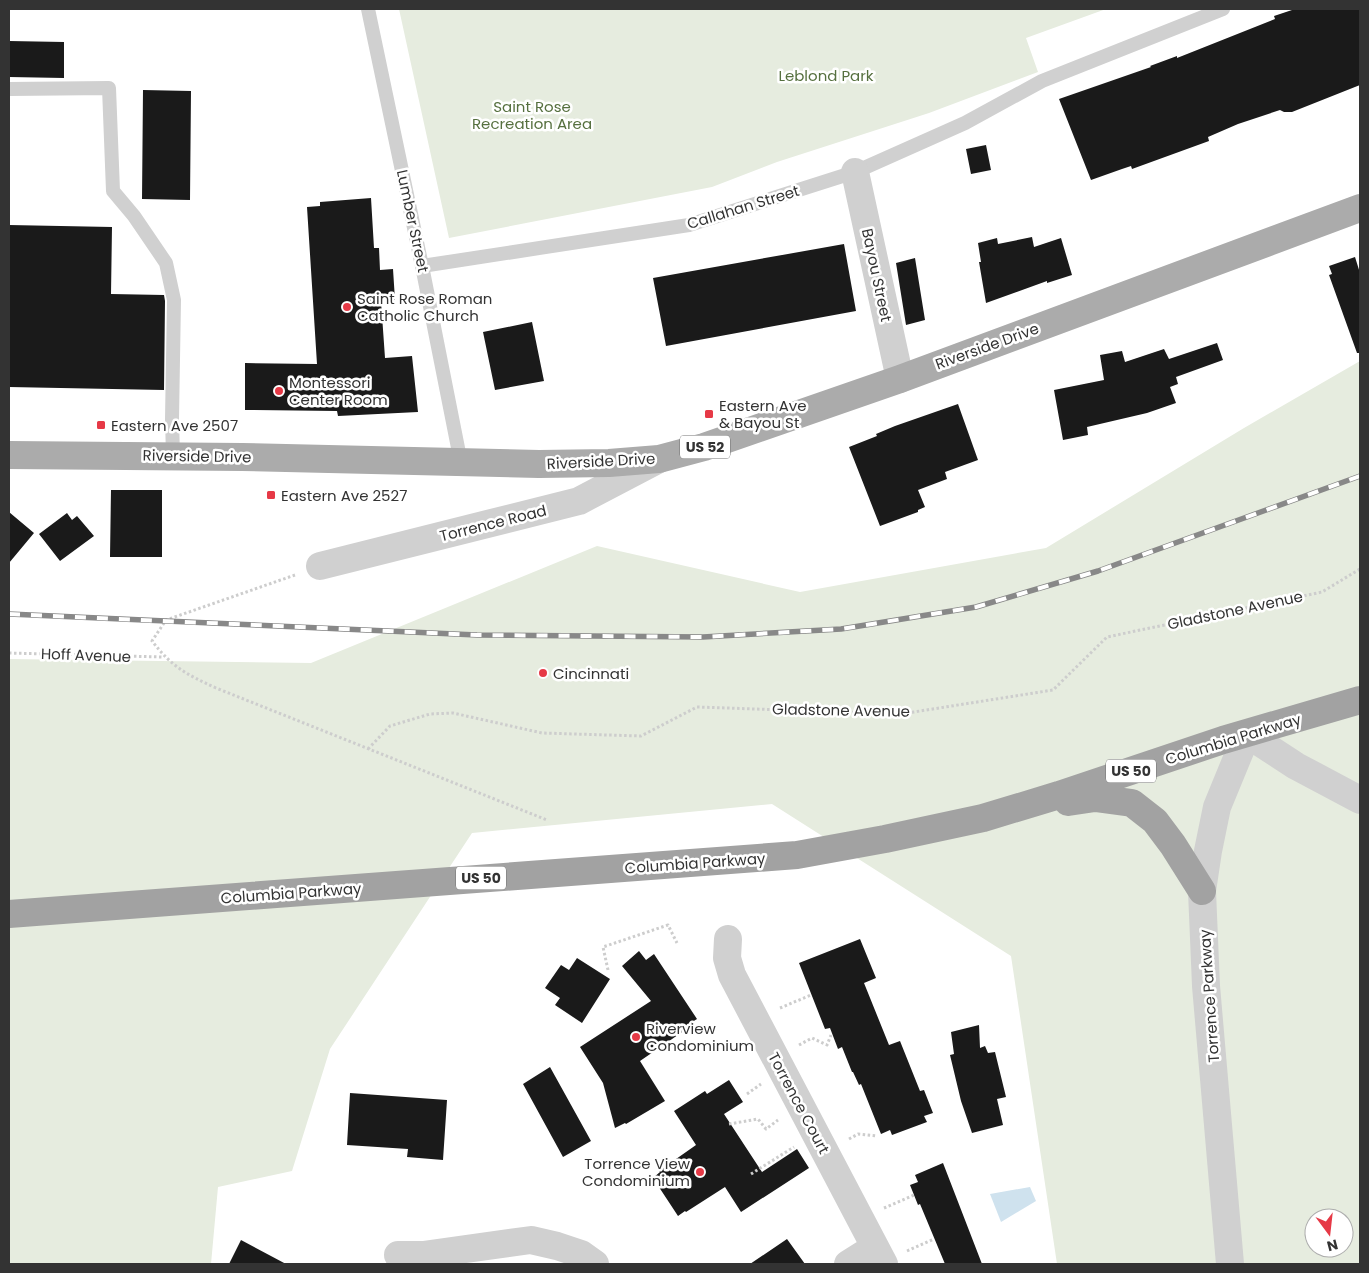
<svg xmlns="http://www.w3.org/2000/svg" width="1369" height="1273" font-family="Poppins,sans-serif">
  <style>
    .green { fill: #e6ecdf; fill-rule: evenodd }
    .water { fill: #cfe2ee }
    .building { fill: #1a1a1a }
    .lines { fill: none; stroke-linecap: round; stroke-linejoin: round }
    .path { stroke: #cdcdcd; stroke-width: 3; stroke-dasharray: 2.5 2.5; stroke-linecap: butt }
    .service { stroke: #d0d0d0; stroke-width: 14 }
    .minor { stroke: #d0d0d0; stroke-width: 28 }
    .tertiary { stroke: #d0d0d0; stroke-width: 28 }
    .primary { stroke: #ababab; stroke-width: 28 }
    .trunk { stroke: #a2a2a2; stroke-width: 28 }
    .rail-casing { stroke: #888; stroke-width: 5.5 }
    .rail { stroke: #fff; stroke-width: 4; stroke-dasharray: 11; stroke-linecap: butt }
    .poi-dot { fill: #e63946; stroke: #fff; stroke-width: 2 }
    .labels { text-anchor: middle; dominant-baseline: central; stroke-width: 5; stroke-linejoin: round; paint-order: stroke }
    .shield { fill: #fff; stroke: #707070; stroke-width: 1 }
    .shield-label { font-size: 14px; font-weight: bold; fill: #333 }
    .park-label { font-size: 15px; fill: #56703f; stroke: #fff }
    .street-label { font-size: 15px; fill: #333; stroke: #fff }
    .poi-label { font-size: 15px; fill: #333; stroke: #fff; text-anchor: start }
  </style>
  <rect width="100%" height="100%" fill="#fff"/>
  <path class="green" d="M 399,9 L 1106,9 L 1026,38 L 1038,72 L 929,113 L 777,162 L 712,187 L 449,238 Z
    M 1360,361 L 1360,1264 L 1057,1264 L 1011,956 L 772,804 L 472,833 L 330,1049 L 292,1171 L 218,1187 L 211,1264 L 9,1264 L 9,659 L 311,663 L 597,546 L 800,592 L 1046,548 L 1244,428 ZM 1314,1218 L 1344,1218 L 1344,1248 L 1314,1248 Z"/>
  <path class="water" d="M 1030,1187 L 1036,1201 L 1001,1222 L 990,1194 Z"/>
  <path class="building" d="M 1295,9 L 1360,9 L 1360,85 L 1292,112 L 1284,112 L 1280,110 L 1238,124 L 1208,137 L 1209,141 L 1132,169 L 1131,166 L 1122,169 L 1091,180 L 1059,99 L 1151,67 L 1150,66 L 1177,56 L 1177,58 L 1275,19 L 1274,16 Z
    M 9,41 L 64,42 L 64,78 L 9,77 Z
    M 143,90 L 191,91 L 190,200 L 142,199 Z
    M 986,145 L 991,170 L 971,174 L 966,149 Z
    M 371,198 L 374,248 L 379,248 L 380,270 L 393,269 L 395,300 L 381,301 L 385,358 L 412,356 L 418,412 L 338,416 L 337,411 L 245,410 L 245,363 L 317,364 L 307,207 L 320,206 L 320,202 Z
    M 9,225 L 112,227 L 111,294 L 164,295 L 165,301 L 164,390 L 9,387 Z
    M 1032,237 L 1034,247 L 1061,238 L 1072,275 L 1047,283 L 1047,281 L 986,303 L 979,262 L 981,262 L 978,243 L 997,238 L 998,244 Z
    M 844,244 L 856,311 L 666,346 L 653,278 Z
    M 1355,257 L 1360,273 L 1360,353 L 1357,353 L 1329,275 L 1332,274 L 1329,266 Z
    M 915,258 L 925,320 L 906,325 L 896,263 Z
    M 532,322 L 544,381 L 495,390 L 483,332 Z
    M 1217,343 L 1223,360 L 1176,377 L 1178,384 L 1170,387 L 1176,403 L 1147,413 L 1087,427 L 1088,435 L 1063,440 L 1054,390 L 1104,380 L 1100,355 L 1122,351 L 1125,362 L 1164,349 L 1169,359 Z
    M 958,404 L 978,460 L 945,472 L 947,479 L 918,490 L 925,507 L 918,510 L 918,512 L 880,526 L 849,447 L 877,436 L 876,434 L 895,426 Z
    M 111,490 L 162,490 L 162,557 L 110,557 Z
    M 9,512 L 34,533 L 9,563 Z
    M 67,513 L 72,520 L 77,516 L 94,536 L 60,561 L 39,534 Z
    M 860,939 L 876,978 L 864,983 L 889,1045 L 900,1041 L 920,1091 L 924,1090 L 933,1113 L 924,1116 L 927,1122 L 892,1135 L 890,1130 L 881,1134 L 861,1084 L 859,1085 L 853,1072 L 852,1072 L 842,1047 L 838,1049 L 830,1028 L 825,1029 L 799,963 Z
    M 639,951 L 646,960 L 654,954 L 697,1019 L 689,1024 L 691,1026 L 640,1061 L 665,1101 L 626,1124 L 625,1123 L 615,1128 L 603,1083 L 580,1047 L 651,1001 L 622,966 Z
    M 577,958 L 610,979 L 582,1023 L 555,1005 L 560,998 L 545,988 L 561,965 L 569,970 Z
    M 979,1025 L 980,1048 L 985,1046 L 988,1053 L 995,1052 L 1006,1097 L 997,1099 L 1003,1125 L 972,1133 L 961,1101 L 950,1055 L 954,1054 L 951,1032 Z
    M 550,1067 L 591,1141 L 563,1157 L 523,1084 Z
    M 729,1080 L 743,1102 L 724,1114 L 762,1172 L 797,1149 L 809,1168 L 741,1212 L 725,1187 L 686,1212 L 685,1211 L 678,1216 L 653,1178 L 660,1172 L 659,1171 L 696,1145 L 674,1111 L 705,1091 L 707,1094 Z
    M 350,1093 L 447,1100 L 443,1160 L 407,1157 L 408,1149 L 347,1145 Z
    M 943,1163 L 982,1264 L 945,1264 L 920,1204 L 918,1205 L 910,1185 L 918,1182 L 915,1175 Z
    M 787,1239 L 805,1264 L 750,1264 Z
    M 241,1240 L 286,1264 L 229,1264 Z"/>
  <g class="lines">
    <path class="path" d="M 295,575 L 166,620 L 152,641 C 173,668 186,674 216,688 L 547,820
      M 9,653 L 163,657
      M 368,749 L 390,726 L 430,714 L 453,713 L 542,733 L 641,736 L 697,707 L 901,714 L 1053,690 L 1107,637 L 1322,592 L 1360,569
      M 608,970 L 603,947 L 668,925 L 677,943
      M 780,1008 L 811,995
      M 799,1045 L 812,1038 L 827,1045 L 831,1035
      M 747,1094 L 761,1084
      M 729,1124 L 758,1119 L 766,1129 L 778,1120
      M 849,1139 L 858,1134 L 877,1136
      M 751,1174 L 794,1147
      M 884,1208 L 914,1195
      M 907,1251 L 934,1239"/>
    <path class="service" d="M 368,9 L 422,266 L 461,463
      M 9,89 L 109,88 L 113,191 L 134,216 L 166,263 L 174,300 L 172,419 L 173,456
      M 422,266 L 689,225 L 855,172 L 965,123 L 1042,81 L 1223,9"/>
    <path class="minor" d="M 855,172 L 900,379
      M 320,566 L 579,501 L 659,459
      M 728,939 L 727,958 L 732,975 L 884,1264
      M 398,1255 L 423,1255 L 531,1240 L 557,1246 L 581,1254 L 595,1264
      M 848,1264 L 875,1247"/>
    <path class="tertiary" d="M 1230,1264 L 1206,986 L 1202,891 L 1208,851 L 1217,807 L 1247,734 L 1296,766 L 1360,800"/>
    <path class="primary" d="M 9,455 L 242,457 L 539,464 L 609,463 L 659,459 L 704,447 L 900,379 L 1360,208"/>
    <path class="trunk" d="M 1068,802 L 1095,798 L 1132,803 L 1155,821 L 1173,845 L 1202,891
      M 9,914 L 797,855 L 885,839 L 983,818 L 1059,795 L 1223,740 L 1360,700"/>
    <g class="rail-casing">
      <path id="rail" d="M 9,614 L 477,635 L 703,637 L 841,629 L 976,607 L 1098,571 L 1360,476"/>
    </g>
    <use href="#rail" class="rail"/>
  </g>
  <g class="poi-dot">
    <circle cx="347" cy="307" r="5"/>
    <circle cx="279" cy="391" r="5"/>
    <rect x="704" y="409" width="10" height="10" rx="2.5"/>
    <rect x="96" y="420" width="10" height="10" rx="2.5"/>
    <rect x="266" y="490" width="10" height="10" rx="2.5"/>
    <circle cx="543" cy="673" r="5"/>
    <circle cx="636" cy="1037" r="5"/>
    <circle cx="700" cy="1172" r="5"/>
  </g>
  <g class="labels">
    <g class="shield">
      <rect x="680" y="435.5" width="50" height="23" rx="4"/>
      <rect x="1106" y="759.5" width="50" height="23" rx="4"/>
      <rect x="456" y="866.5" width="50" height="23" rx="4"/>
    </g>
    <g class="shield-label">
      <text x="705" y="447">US 52</text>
      <text x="1131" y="771">US 50</text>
      <text x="481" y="878">US 50</text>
    </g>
    <g class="park-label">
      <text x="826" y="75">Leblond Park</text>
      <text x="532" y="106">Saint Rose<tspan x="532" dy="17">Recreation Area</tspan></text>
    </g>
    <g class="street-label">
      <text transform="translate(743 207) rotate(-17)">Callahan Street</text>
      <text transform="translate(413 221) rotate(78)">Lumber Street</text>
      <text transform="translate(877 275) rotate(78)">Bayou Street</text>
      <text transform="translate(987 346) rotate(-20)">Riverside Drive</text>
      <text transform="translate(197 456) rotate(1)">Riverside Drive</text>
      <text transform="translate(601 461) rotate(-3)">Riverside Drive</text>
      <text transform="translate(493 523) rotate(-14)">Torrence Road</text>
      <text transform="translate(1235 610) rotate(-12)">Gladstone Avenue</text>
      <text transform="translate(86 655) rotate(2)">Hoff Avenue</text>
      <text transform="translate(841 710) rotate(1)">Gladstone Avenue</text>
      <text transform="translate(1233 739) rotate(-17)">Columbia Parkway</text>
      <text transform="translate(695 863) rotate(-4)">Columbia Parkway</text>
      <text transform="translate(291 893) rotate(-4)">Columbia Parkway</text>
      <text transform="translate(1209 996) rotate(-94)">Torrence Parkway</text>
      <text transform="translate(799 1103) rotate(62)">Torrence Court</text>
    </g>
    <g class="poi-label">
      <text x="357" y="298">Saint Rose Roman<tspan x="357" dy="17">Catholic Church</tspan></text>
      <text x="289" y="382">Montessori<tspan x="289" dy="17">Center Room</tspan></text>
      <text x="719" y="405">Eastern Ave<tspan x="719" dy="17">&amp; Bayou St</tspan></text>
      <text x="111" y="425">Eastern Ave 2507</text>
      <text x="281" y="495">Eastern Ave 2527</text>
      <text x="553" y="673">Cincinnati</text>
      <text x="646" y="1028">Riverview<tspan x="646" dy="17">Condominium</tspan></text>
      <text x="690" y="1163" text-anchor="end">Torrence View<tspan x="690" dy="17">Condominium</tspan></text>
    </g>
  </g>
  <rect width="1369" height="1273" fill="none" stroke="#333333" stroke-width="20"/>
  <g transform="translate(1329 1233) rotate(165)"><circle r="24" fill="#ffffff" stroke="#adadad"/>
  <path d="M0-4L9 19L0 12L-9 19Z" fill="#e63946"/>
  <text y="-8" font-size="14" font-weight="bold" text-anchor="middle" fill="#333333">N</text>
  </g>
</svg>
